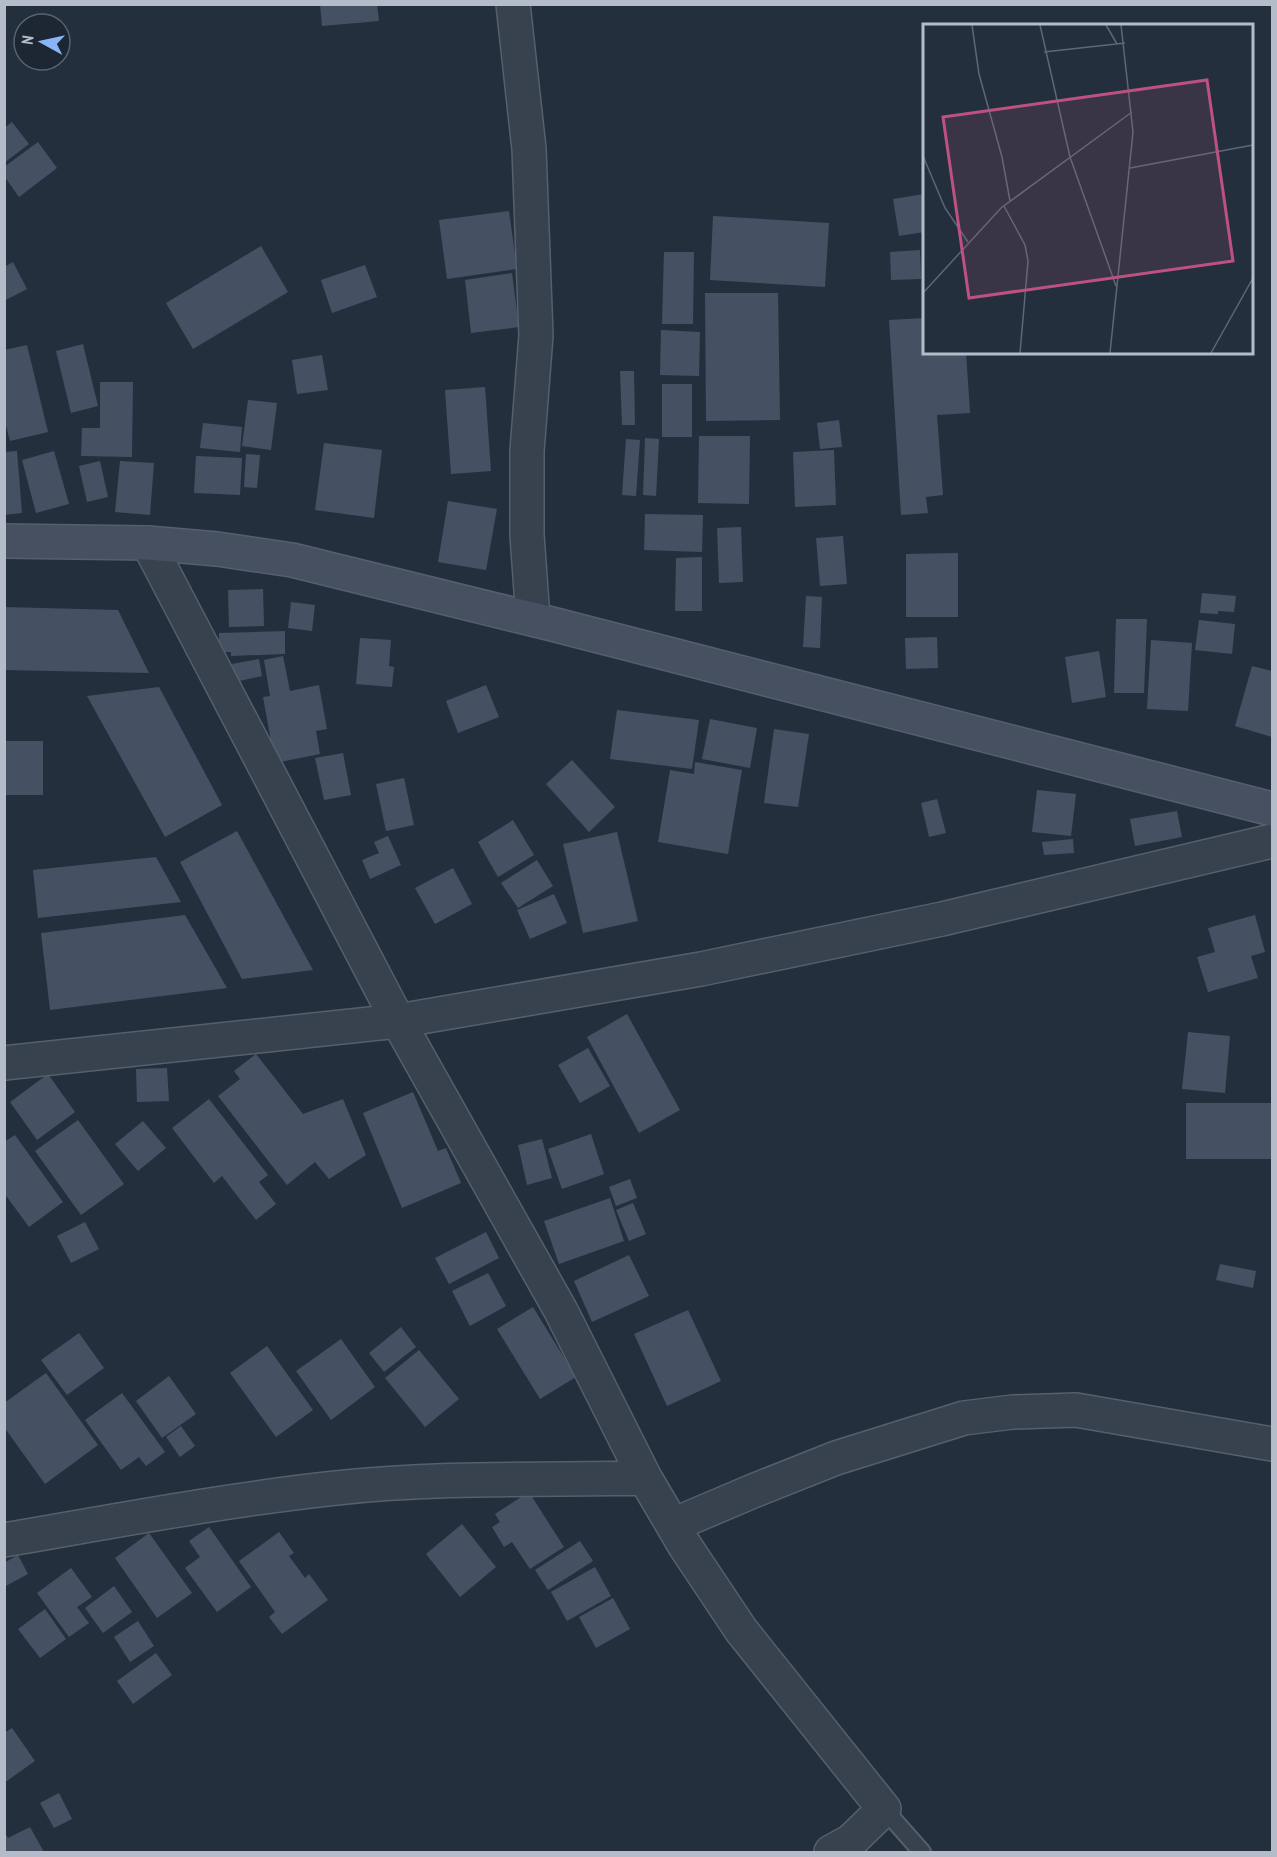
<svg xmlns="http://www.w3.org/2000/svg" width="1277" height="1857" font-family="'PT Sans Narrow',sans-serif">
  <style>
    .building { fill: #455162 }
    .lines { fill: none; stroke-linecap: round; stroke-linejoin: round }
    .lane-casing { stroke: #565f6c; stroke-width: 20 }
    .street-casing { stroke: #565f6c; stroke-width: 36 }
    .secondary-casing { stroke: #565f6c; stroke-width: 36 }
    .lane { stroke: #38414e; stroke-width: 16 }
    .street { stroke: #38414e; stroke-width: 33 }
    .secondary { stroke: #465061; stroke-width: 33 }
    .inset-road { fill: none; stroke: #5e6776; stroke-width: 1.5 }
    .view { fill: #bd5182; fill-opacity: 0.15; stroke: #bd5182; stroke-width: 3 }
    .inset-edge { fill: none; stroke: #b4bcc9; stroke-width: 3 }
  </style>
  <rect width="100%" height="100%" fill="#242f3e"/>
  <path class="building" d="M 320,4 L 377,4 L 379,21 L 322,26 Z
    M 12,122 L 29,144 L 4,163 L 4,128 Z
    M 38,142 L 57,168 L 19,197 L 4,176 L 4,167 Z
    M 924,194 L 924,232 L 899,236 L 893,199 Z
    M 509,211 L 517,269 L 447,279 L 439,220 Z
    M 713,216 L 829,223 L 825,287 L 710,280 Z
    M 261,246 L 288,292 L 193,349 L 166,303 Z
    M 920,250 L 921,279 L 891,280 L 890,252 Z
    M 664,252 L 694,252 L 693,324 L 662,324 Z
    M 13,262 L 27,289 L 4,301 L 4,267 Z
    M 365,265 L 377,297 L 332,313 L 321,280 Z
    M 512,273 L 519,327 L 471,333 L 465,280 Z
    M 705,293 L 778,293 L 780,420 L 706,421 Z
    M 924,318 L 924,352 L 966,352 L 970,413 L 937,415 L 943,495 L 926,497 L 928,513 L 901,515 L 889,320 Z
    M 661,330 L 700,332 L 699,376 L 660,375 Z
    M 83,344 L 98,406 L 71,413 L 56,351 Z
    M 27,345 L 48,432 L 10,441 L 4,418 L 4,350 Z
    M 322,355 L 328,390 L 297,394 L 292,360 Z
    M 620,371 L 634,371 L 635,425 L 622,425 Z
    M 100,382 L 133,382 L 132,457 L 81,456 L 82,428 L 100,428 Z
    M 662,384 L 692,384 L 692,437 L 662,437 Z
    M 485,387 L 491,471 L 451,474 L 445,390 Z
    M 248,400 L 277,403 L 271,450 L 242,446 Z
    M 839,420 L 842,447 L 820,449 L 817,423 Z
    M 203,423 L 242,427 L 240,452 L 200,448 Z
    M 699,436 L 750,436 L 749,504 L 698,503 Z
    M 645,438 L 659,439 L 656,496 L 643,495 Z
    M 626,439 L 640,440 L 636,496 L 622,495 Z
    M 324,443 L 382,450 L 374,518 L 315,510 Z
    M 834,450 L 836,505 L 795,507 L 793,452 Z
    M 17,451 L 22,513 L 4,515 L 4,452 Z
    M 54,451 L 69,504 L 36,513 L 22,460 Z
    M 246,454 L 260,455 L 257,488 L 244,487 Z
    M 196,456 L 242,458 L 240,495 L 194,493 Z
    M 100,461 L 108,497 L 87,502 L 79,466 Z
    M 120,461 L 154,463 L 150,515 L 115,512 Z
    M 448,501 L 497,509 L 486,570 L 438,562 Z
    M 645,514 L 703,515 L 702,552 L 644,550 Z
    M 741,527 L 743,582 L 719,583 L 717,528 Z
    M 843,536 L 847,584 L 820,586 L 816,538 Z
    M 958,553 L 958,617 L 906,617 L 906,554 Z
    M 702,557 L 702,611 L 675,611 L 676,558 Z
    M 263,589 L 264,626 L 229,627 L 228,590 Z
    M 1202,593 L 1236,596 L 1234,612 L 1218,611 L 1218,614 L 1200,613 Z
    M 806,596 L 822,597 L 820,648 L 803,647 Z
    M 291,602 L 315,605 L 312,631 L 288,628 Z
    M 4,607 L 118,610 L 149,673 L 4,670 Z
    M 1116,619 L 1147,619 L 1144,693 L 1114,693 Z
    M 1199,620 L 1235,624 L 1232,654 L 1195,650 Z
    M 285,631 L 285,654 L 231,656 L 231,652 L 219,652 L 219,633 Z
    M 937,637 L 938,668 L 906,669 L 905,638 Z
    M 360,638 L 391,640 L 389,666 L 394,667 L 392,687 L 356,684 Z
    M 1151,640 L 1192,643 L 1188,711 L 1147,709 Z
    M 1099,651 L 1106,697 L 1072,703 L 1065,657 Z
    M 283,656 L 290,691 L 319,685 L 327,729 L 316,731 L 320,754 L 275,763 L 263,697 L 270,696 L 264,660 Z
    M 259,659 L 262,676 L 235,682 L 232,664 Z
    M 1252,666 L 1272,671 L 1272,737 L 1235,726 Z
    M 486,685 L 499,717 L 458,733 L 446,701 Z
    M 159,687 L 222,805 L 165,837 L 87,696 Z
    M 617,710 L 699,720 L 692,769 L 610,759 Z
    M 710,719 L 757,728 L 750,768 L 702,759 Z
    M 774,729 L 809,734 L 798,807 L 764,803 Z
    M 4,741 L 43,741 L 43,795 L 4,795 Z
    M 343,753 L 351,795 L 324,800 L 315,758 Z
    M 572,760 L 615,807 L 589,832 L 546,784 Z
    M 695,762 L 742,770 L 728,854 L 658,842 L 670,770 L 694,774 Z
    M 404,778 L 414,825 L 386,831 L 376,784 Z
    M 1037,790 L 1076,794 L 1071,836 L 1032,832 Z
    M 937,799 L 946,833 L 929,837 L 921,803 Z
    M 1177,811 L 1182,837 L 1135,846 L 1130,819 Z
    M 513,820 L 534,855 L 498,877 L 478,842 Z
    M 237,831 L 313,970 L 242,979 L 180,862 Z
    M 617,832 L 638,921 L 583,933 L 563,844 Z
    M 388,836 L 401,865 L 370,879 L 362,860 L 379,853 L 374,842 Z
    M 1073,839 L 1074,853 L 1044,855 L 1042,842 Z
    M 156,857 L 181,902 L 38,918 L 33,870 Z
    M 537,860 L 553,886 L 518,908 L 501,883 Z
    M 453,868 L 472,904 L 435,924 L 415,888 Z
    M 554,894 L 567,923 L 530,939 L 517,910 Z
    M 185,915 L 227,988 L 50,1010 L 41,933 Z
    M 1255,915 L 1265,952 L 1251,956 L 1258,978 L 1208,992 L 1197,957 L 1215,952 L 1208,928 Z
    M 627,1014 L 680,1110 L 639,1133 L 587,1037 Z
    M 1188,1032 L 1230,1036 L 1225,1093 L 1182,1089 Z
    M 588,1048 L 610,1086 L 580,1103 L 558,1065 Z
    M 256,1054 L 303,1114 L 343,1099 L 366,1155 L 329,1179 L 315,1162 L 287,1185 L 218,1096 L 240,1079 L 234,1071 Z
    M 167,1068 L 169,1101 L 137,1102 L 136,1069 Z
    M 48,1074 L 75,1112 L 37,1140 L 10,1102 Z
    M 413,1092 L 438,1151 L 446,1148 L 461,1183 L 402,1208 L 363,1113 Z
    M 209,1099 L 268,1175 L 259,1182 L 276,1204 L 256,1220 L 222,1176 L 214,1183 L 172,1128 Z
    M 1186,1103 L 1272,1103 L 1272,1159 L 1186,1159 Z
    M 78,1120 L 124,1184 L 81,1215 L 35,1151 Z
    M 143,1121 L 166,1148 L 138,1171 L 115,1144 Z
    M 591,1134 L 604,1174 L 562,1189 L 548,1149 Z
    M 15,1135 L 63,1202 L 29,1227 L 4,1193 L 4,1142 Z
    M 542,1139 L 552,1178 L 527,1185 L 518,1145 Z
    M 630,1179 L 637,1198 L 616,1206 L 609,1187 Z
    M 610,1198 L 624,1241 L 559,1264 L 544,1221 Z
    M 633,1203 L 646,1234 L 629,1241 L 616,1210 Z
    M 85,1222 L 99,1249 L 71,1263 L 57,1236 Z
    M 486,1232 L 499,1258 L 449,1284 L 435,1258 Z
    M 629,1255 L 649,1296 L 592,1322 L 574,1281 Z
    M 1220,1264 L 1256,1271 L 1253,1288 L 1216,1280 Z
    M 488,1273 L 506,1306 L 470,1326 L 452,1291 Z
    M 533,1307 L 576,1377 L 540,1399 L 497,1329 Z
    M 688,1310 L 721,1381 L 667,1406 L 634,1334 Z
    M 401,1327 L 416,1347 L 384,1372 L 369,1353 Z
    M 79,1333 L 104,1368 L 67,1395 L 41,1360 Z
    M 341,1339 L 375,1387 L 331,1420 L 296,1371 Z
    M 267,1346 L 313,1410 L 276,1437 L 230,1373 Z
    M 419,1350 L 459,1399 L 425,1427 L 385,1378 Z
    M 46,1373 L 98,1445 L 45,1484 L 4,1427 L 4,1403 Z
    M 169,1376 L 196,1414 L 162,1438 L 136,1401 Z
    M 122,1393 L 165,1452 L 146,1466 L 139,1457 L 121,1470 L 85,1420 Z
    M 181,1426 L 195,1446 L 180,1457 L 166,1437 Z
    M 529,1492 L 564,1547 L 530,1569 L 512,1542 L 504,1547 L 492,1527 L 500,1522 L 495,1514 Z
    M 462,1524 L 496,1567 L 460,1597 L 426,1554 Z
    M 209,1527 L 251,1587 L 217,1612 L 185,1568 L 200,1557 L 189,1541 Z
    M 279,1532 L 294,1553 L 289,1556 L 305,1578 L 309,1574 L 328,1600 L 282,1634 L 269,1617 L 275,1612 L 239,1561 Z
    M 149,1533 L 192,1593 L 157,1618 L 115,1558 Z
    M 580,1541 L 593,1561 L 548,1590 L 535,1570 Z
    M 18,1555 L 28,1574 L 4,1587 L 4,1563 Z
    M 595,1567 L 611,1596 L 567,1621 L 551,1592 Z
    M 71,1568 L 92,1597 L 77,1607 L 89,1623 L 69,1637 L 37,1593 Z
    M 114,1586 L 132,1612 L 103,1633 L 85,1608 Z
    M 613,1598 L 630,1629 L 596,1648 L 579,1617 Z
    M 45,1609 L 66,1639 L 40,1658 L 18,1629 Z
    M 138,1621 L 154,1646 L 130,1662 L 114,1637 Z
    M 156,1653 L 172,1675 L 133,1704 L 117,1681 Z
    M 12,1728 L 35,1761 L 4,1783 L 4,1733 Z
    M 59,1793 L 72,1819 L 54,1828 L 40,1803 Z
    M 30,1827 L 44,1852 L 4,1852 L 4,1831 L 8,1838 Z"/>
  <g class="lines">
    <g class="lane-casing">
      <path id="lane" d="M 884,1809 L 922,1852"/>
    </g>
    <g class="street-casing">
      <path id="street" d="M 513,4 L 529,149 L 536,335 L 527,451 L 527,535 L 533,619
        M 148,543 L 398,1021 L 561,1311 L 645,1478 L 685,1546 L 741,1630 L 884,1809 L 851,1841 L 831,1852
        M 4,1063 L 398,1021 L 701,969 L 942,919 L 1272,841
        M 673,1525 L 753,1491 L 836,1458 L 964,1418 L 1013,1412 L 1076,1410 L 1272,1444
        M 4,1540 C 115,1521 225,1500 336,1488 C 438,1477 542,1480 645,1478"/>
    </g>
    <g class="secondary-casing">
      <path id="secondary" d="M 4,541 L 148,543 L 217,549 L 292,560 L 548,623 L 1272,809"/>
    </g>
    <use href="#lane" class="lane"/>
    <use href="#street" class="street"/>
    <use href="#secondary" class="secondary"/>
  </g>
  <g transform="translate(923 24)">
    <rect width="330" height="330" fill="#242f3e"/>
    <path class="inset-road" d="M 49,1 L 56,50 L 79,133 L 87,177M 117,1 L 147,133 L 193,262M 183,1 L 194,20M 121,28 L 202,19M 0,132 L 22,184 L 45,218M 207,144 L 330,121M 81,182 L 102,221 L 105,237 L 97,329M 0,269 L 78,184 L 209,88M 187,329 L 210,108 L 198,1M 288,329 L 330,254"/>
    <path class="view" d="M 284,56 L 310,237 L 46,274 L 20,93 Z"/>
    <rect width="330" height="330" class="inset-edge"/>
  </g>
  <rect width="1277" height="1857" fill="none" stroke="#b4bcc9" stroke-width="12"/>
  <g transform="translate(42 42) rotate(278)"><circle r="28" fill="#1d2633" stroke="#59626f" stroke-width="1.5"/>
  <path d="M0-4.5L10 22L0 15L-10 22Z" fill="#8ab4f8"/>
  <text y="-9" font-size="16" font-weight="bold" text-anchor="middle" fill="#b4bcc9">N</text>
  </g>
</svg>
